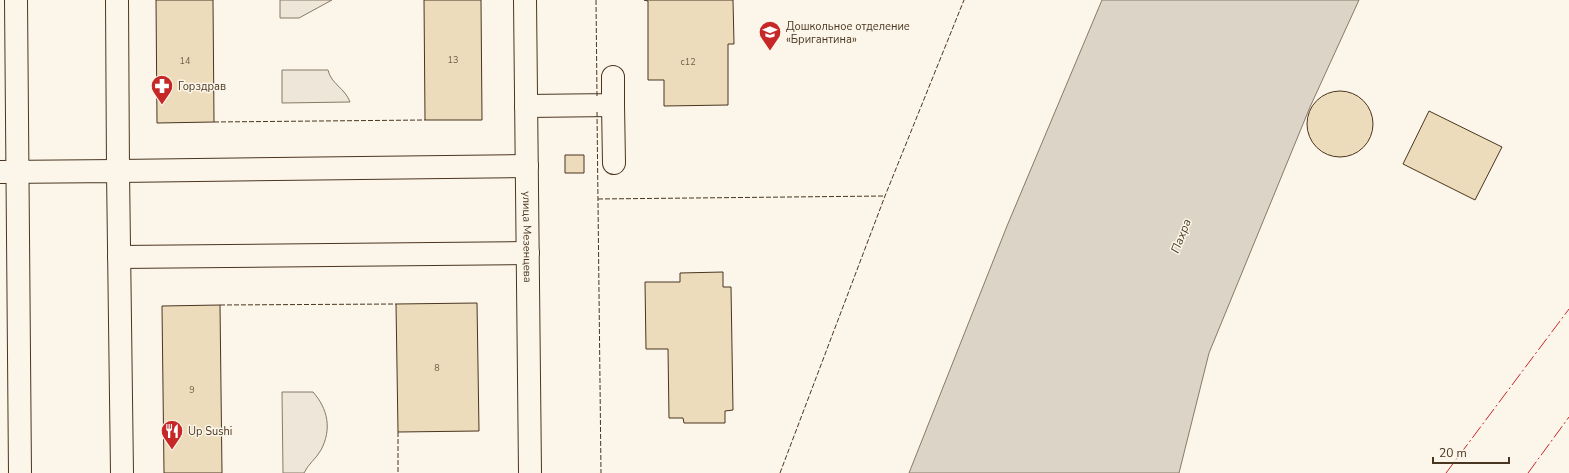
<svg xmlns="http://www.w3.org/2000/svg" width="1569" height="473" font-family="'Nunito Sans',sans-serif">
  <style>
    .green { fill: #ede6d9; stroke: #887966 }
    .water { fill: #dcd4c6; stroke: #887966 }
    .building { fill: #ecdcbc; stroke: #4a3520 }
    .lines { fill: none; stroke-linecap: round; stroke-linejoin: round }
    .minor-casing { stroke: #4a3520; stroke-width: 24 }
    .minor { stroke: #fbf6e9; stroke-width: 22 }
    .fence { stroke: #4a3520; stroke-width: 1; stroke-dasharray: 5 2; stroke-linecap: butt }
    .power { stroke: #c62828; stroke-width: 1; stroke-dasharray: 14 3 2 3; stroke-linecap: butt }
    .labels { text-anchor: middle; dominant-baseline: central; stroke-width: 3; stroke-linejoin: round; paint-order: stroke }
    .number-label { font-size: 9px; fill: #725f47 }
    .poi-label { font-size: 11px; fill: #4a3520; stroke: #fbf6e9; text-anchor: start }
    .street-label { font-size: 11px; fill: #4a3520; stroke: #fbf6e9 }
    .water-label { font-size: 12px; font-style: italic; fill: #4a3520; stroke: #fbf6e9 }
  </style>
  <rect width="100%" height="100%" fill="#fbf6e9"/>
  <path class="green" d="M 280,0 L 332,0 L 299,18 L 280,18 Z
    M 282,70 L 328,70 C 331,84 345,88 350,102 L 282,103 Z
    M 282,392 L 313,392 C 328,409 332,429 321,450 C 316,459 308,464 304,473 L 283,473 Z"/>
  <path class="water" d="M 1102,0 L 1359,0 L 1310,107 L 1209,353 L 1179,473 L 909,473 L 1007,226 Z"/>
  <path class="building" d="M 156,0 L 213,0 L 214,122 L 157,123 Z
    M 424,0 L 481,0 L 482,120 L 425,120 Z
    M 644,0 L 733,0 L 734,44 L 728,44 L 728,105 L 664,106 L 664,80 L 648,80 L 648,1 Z
    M1307 124a33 33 0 1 1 66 0a33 33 0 1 1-66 0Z
    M 1429,111 L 1502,147 L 1475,200 L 1403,164 Z
    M 565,155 L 584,155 L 584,173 L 565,173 Z
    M 723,272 L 723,287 L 731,287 L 733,410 L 725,411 L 725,423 L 684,423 L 683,418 L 669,418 L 668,349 L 646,349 L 645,282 L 680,282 L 680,273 Z
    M 477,303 L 479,431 L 398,432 L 396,304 Z
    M 220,305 L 222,473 L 164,473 L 162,306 Z"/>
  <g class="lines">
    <g class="minor-casing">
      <g id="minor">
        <path d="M 16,0 L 20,473"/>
        <path d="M 117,0 L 118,171 L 527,166"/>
        <path id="s1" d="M 525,0 L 530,473"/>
        <path d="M 613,105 L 614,163"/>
        <path d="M 526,106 L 613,105 L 613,77"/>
        <path d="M 0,172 L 118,171 L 122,473"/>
        <path d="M 119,257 L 528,253"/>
      </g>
    </g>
    <use href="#minor" class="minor"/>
    <path class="fence" d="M 596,0 L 597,96
      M 597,112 L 601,473
      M 214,122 L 425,120
      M 598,199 L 885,196
      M 220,305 L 396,304
      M 398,432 L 398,473
      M 780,473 L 885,196 L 964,0"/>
    <path class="power" d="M 1446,473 L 1569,309
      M 1528,473 L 1569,417"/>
  </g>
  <defs>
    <g id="school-pin" transform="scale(1.15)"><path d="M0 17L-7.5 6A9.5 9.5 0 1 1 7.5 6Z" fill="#c62828" stroke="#fbf6e9"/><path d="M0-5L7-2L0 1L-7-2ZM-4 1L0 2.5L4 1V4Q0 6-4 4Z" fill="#fff"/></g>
    <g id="pharmacy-pin" transform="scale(1.15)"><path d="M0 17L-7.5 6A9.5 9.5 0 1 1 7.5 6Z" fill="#c62828" stroke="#fbf6e9"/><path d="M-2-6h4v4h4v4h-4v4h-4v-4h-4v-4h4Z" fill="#fff"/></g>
    <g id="restaurant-pin" transform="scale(1.15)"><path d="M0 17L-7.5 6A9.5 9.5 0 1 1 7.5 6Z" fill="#c62828" stroke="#fbf6e9"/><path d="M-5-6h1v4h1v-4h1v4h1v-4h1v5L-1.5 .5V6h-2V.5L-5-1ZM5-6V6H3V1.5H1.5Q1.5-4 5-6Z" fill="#fff"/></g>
  </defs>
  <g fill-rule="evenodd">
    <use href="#school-pin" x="770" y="32"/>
    <use href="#pharmacy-pin" x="162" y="86"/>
    <use href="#restaurant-pin" x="172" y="431"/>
  </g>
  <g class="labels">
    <g class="number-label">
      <text x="453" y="60">13</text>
      <text x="185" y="61">14</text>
      <text x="688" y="62">с12</text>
      <text x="437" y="368">8</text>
      <text x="192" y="390">9</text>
    </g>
    <g class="poi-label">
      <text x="786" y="26">Дошкольное отделение<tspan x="786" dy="13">«Бригантина»</tspan></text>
      <text x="178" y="86">Горздрав</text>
      <text x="188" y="431">Up Sushi</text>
    </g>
    <g class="street-label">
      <text stroke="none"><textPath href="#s1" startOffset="237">улица Мезенцева</textPath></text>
    </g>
    <g class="water-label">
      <text transform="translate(1181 236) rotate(-69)">Пахра</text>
    </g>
  </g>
  <path d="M1433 457v6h76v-6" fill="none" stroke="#4a3520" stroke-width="2"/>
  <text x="1439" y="457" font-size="12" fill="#4a3520" stroke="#fbf6e9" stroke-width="3" paint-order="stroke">20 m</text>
</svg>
